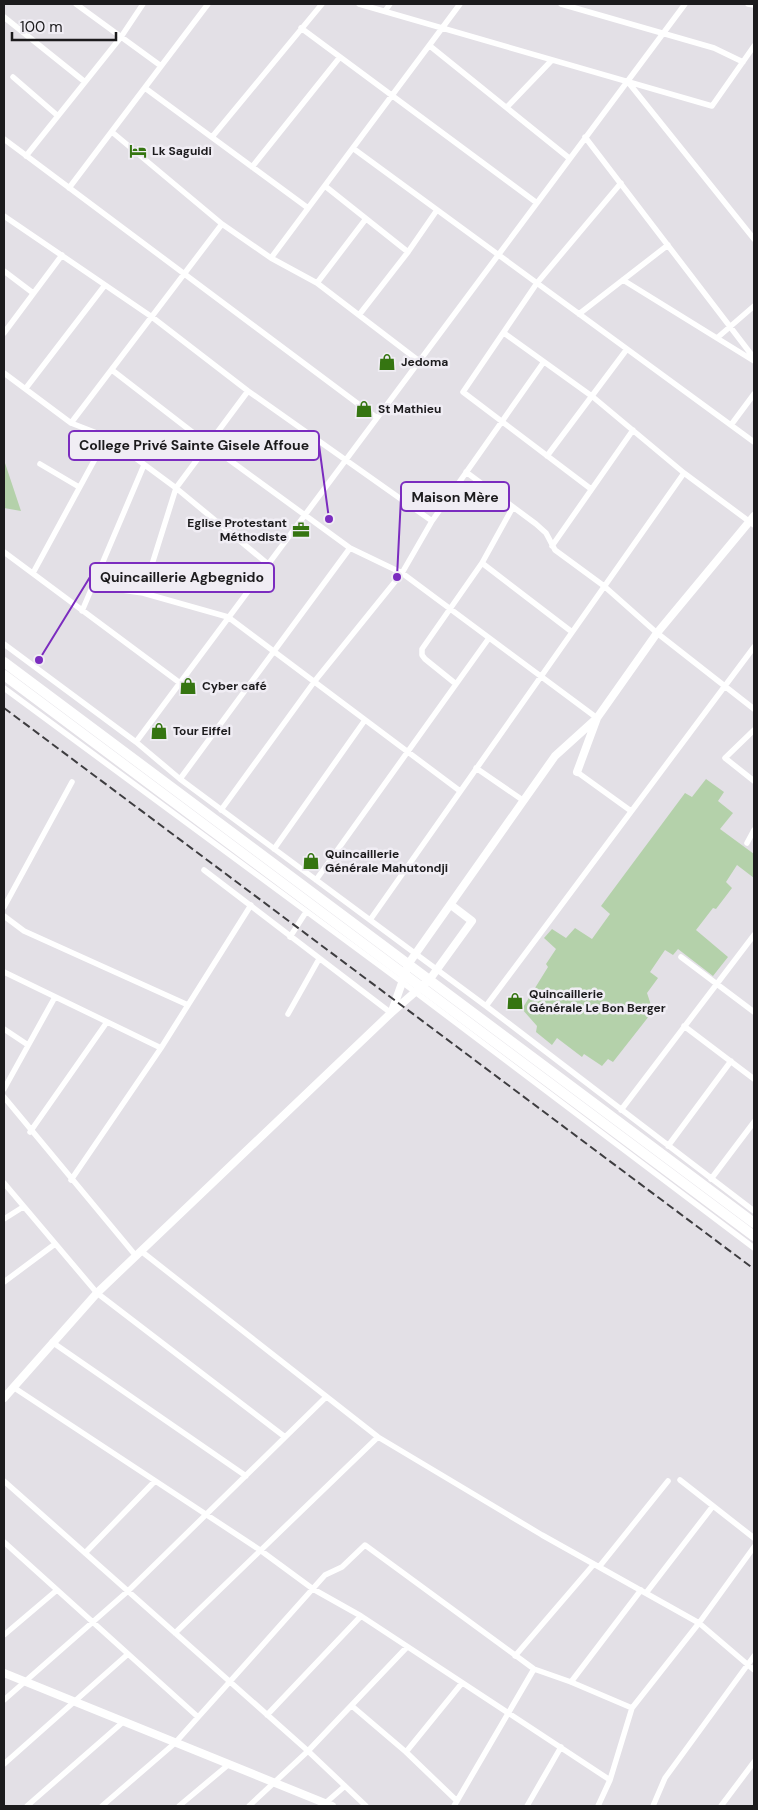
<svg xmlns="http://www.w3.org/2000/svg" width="758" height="1810" font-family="'DM Sans',sans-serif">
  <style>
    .green { fill: #b4d1aa }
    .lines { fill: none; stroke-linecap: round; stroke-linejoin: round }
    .street { stroke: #fff; stroke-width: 5.5 }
    .secondary { stroke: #fff; stroke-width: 8 }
    .highway { stroke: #fff; stroke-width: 10 }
    .rail { stroke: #3e3d40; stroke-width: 2; stroke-dasharray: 8 4; stroke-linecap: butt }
    .labels { text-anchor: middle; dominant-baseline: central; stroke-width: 5; stroke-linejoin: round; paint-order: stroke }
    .poi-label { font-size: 12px; font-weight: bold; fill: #1c1b1d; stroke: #f0edf4; text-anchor: start }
    .leader { fill: none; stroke: #7b2cbf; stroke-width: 2 }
    .callout-dot { fill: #7b2cbf; stroke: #f0edf4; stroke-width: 2 }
    .callout { fill: #f0edf4; stroke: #7b2cbf; stroke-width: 2 }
    .callout-label { font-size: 14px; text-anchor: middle; font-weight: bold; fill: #1c1b1d }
  </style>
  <rect width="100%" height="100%" fill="#e3e0e6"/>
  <path class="green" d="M 4,460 L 21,511 L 4,508 Z
    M 706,779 L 724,792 L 718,801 L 733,813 L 720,829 L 754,854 L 754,878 L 737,865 L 726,882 L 732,888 L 716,909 L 713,908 L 696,930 L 728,957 L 713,976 L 678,949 L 673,955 L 665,950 L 650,972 L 658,978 L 647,993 L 653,1011 L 613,1062 L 608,1059 L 602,1066 L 584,1054 L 582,1057 L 557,1038 L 552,1045 L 536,1032 L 537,1026 L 522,1009 L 548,967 L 546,964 L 556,949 L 544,938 L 552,929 L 566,938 L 575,928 L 592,939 L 610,914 L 601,906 L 685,793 L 692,797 Z"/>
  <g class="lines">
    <path class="street" d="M 76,4 L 161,66
      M 359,4 L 712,106 L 754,46
      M 561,4 L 714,48 L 743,62
      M 748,4 L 754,5
      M 385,11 L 390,4
      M 4,17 L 85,82
      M 301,28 L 537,203
      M 430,46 L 569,158
      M 13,77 L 58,116
      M 628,82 L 754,239
      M 145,88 L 308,208
      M 507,107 L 552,60
      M 112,132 L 222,224 L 271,258 L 317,283 L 419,361
      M 212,137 L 322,4
      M 585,137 L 754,358
      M 4,139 L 377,418
      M 354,149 L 754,442
      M 26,156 L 121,37 L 143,4
      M 252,167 L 340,57
      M 325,186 L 408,252
      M 69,188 L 208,4
      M 4,216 L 152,317 L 248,391 L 432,521
      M 271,258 L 460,4
      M 4,271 L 33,293
      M 623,280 L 754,361
      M 317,283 L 365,220
      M 579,314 L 668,245
      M 359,315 L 408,252 L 437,210
      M 4,333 L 62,255
      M 504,333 L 593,397 L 684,473 L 754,525
      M 717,338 L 754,306
      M 112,370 L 209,445 L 350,548 L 402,573 L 597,718
      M 4,373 L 71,423 L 107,437 L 176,488 L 268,564
      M 26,388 L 105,285
      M 71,423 L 222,224
      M 731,425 L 754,394
      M 547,456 L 627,349
      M 40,464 L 79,487
      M 466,472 L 536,524 L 546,533 L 555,550 L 604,586 L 657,633 L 754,709
      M 591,489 L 463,392 L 537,283 L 621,183
      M 552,546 L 633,430
      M 4,552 L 180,683
      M 482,563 L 572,632
      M 33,573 L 107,437
      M 93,586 L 143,593 L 228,617 L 460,791
      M 143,593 L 176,488 L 248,391
      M 82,611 L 144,465
      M 4,644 L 136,742 L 180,779 L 486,1006 L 754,1211
      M 456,684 L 425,659 L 422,655 L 422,649 L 482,563 L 513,507
      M 4,688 L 402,982 L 754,1248
      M 754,730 L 725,758 L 754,781
      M 136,742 L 685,4
      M 476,768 L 524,801
      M 577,772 L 631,811
      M 180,779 L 350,548
      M 221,810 L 314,682 L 402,573 L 432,521 L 543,363
      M 747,843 L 754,830
      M 274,849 L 365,720
      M 204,870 L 391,1013
      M 316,880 L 489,638
      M 4,907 L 72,782
      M 4,916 L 24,931 L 188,1005
      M 370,920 L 684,473
      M 290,937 L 306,912
      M 681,957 L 754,1012
      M 4,972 L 161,1048
      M 486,1006 L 754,647
      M 288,1014 L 319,959
      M 684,1026 L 754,1079
      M 4,1029 L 28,1045
      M 4,1089 L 55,997
      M 4,1097 L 136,1256
      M 621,1110 L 754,935
      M 30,1132 L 107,1022
      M 668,1146 L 731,1061
      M 711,1179 L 754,1122
      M 71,1180 L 161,1048 L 251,905
      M 4,1183 L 97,1293 L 285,1437
      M 4,1219 L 23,1207
      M 141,1251 L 378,1437 L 542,1535 L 699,1623 L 754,1670
      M 4,1282 L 55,1244
      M 52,1342 L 246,1476
      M 13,1387 L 260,1550 L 313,1589 L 361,1616 L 610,1780
      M 680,1480 L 754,1538
      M 4,1481 L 308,1751 L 366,1806
      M 4,1542 L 198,1717
      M 85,1553 L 155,1481
      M 599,1567 L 668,1481
      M 646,1593 L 713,1506
      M 175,1633 L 378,1437
      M 4,1635 L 57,1590
      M 515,1656 L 594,1564
      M 571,1682 L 641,1590
      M 4,1700 L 128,1591 L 326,1397
      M 352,1706 L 406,1752 L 457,1801
      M 267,1715 L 361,1616
      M 406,1752 L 462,1683
      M 4,1764 L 128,1654
      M 27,1806 L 123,1722
      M 102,1806 L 175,1743 L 325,1575 L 342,1567 L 365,1545 L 534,1669 L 571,1682 L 632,1708
      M 179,1806 L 228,1765
      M 249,1806 L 308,1751 L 407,1647
      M 322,1806 L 345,1786
      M 454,1806 L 534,1669
      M 527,1806 L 561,1747
      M 598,1806 L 610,1780 L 632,1708 L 699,1623 L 754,1547
      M 653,1806 L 665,1778 L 754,1656
      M 721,1806 L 754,1762"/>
    <path class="secondary" d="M 577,772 L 597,718 L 657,633 L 754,516
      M 392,1011 L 409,963 L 555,756 L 597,718
      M 4,1398 L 97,1293 L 391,1013 L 430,979 L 472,921 L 451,905
      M 4,1673 L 332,1806"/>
    <path class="highway" d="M 4,662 L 754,1223
      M 4,675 L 754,1236"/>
    <path class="rail" d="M 4,708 L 754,1269"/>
  </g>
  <defs>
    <g id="hotel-bare" transform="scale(1.35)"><path d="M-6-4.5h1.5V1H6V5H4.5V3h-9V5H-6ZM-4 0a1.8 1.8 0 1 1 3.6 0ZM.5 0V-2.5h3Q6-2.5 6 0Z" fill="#357511" stroke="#f0edf4" stroke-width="2.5" paint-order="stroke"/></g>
    <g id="shop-bare" transform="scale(1.35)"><path d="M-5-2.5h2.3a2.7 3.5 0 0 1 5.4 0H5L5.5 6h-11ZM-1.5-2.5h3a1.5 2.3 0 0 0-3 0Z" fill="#357511" stroke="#f0edf4" stroke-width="2.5" paint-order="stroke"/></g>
    <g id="office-bare" transform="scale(1.35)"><path d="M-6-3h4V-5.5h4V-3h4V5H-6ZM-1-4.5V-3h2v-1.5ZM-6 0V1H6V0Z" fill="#357511" stroke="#f0edf4" stroke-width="2.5" paint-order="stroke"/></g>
  </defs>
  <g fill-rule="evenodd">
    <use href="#hotel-bare" x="138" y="151"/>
    <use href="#shop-bare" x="387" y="362"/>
    <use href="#shop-bare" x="364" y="409"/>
    <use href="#office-bare" x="301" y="530"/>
    <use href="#shop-bare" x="188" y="686"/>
    <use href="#shop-bare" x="159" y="731"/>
    <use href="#shop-bare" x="311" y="861"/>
    <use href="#shop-bare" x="515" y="1001"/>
  </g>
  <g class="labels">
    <g class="poi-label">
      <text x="152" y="151">Lk Saguidi</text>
      <text x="401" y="362">Jedoma</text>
      <text x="378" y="409">St Mathieu</text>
      <text x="287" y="523" text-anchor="end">Eglise Protestant<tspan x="287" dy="14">Méthodiste</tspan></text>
      <text x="202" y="686">Cyber café</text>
      <text x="173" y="731">Tour Eiffel</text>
      <text x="325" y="854">Quincaillerie<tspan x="325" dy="14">Générale Mahutondji</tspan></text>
      <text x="529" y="994">Quincaillerie<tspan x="529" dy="14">Générale Le Bon Berger</tspan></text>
    </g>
  </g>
  <path class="leader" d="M329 519L319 445M397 577L401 497M39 660L90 577"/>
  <g class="callout-dot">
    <circle cx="329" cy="519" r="5"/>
    <circle cx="397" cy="577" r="5"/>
    <circle cx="39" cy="660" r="5"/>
  </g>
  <g class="callout">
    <rect x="69" y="431" width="250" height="29" rx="5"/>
    <rect x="401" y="482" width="108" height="29" rx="5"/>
    <rect x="90" y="563" width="184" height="29" rx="5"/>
  </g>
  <g class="callout-label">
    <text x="194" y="450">College Privé Sainte Gisele Affoue</text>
    <text x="455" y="502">Maison Mère</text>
    <text x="182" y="582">Quincaillerie Agbegnido</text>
  </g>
  <rect width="758" height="1810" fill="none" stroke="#1c1b1d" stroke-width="10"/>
  <path d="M12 32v8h104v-8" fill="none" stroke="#1c1b1d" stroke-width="2.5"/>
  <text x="20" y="32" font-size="15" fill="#1c1b1d" stroke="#f0edf4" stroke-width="4" paint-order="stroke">100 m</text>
</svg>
